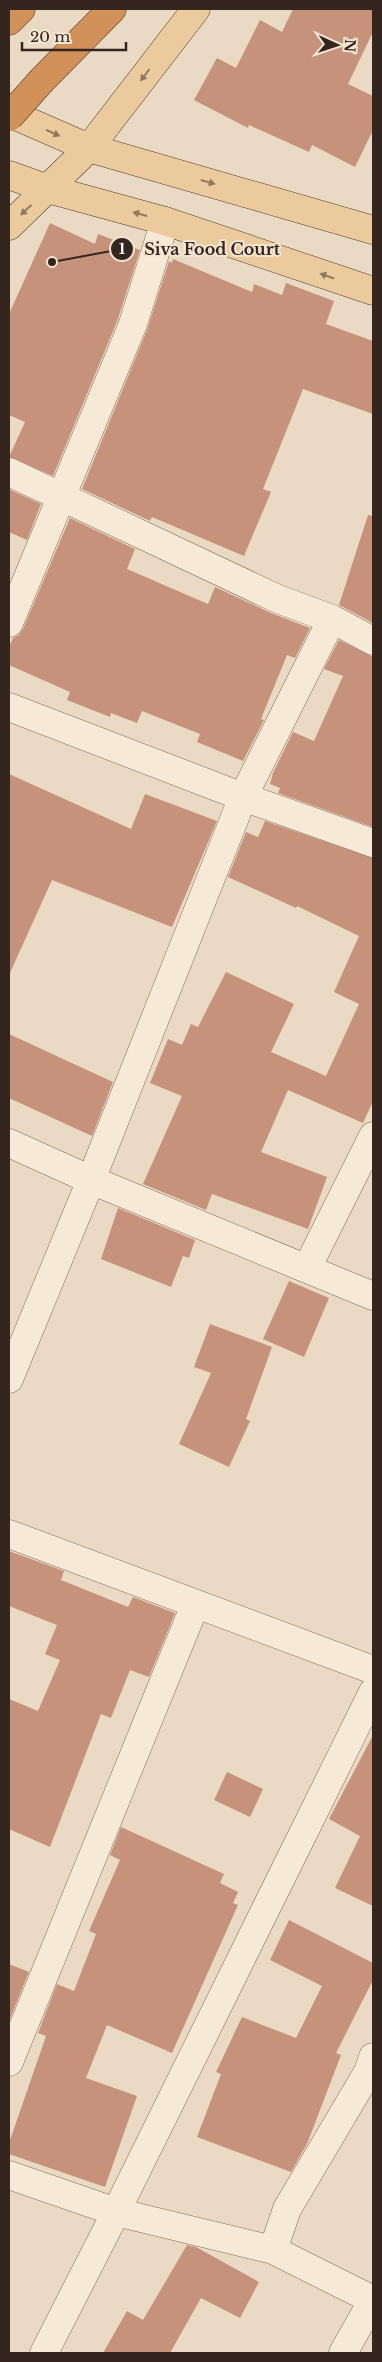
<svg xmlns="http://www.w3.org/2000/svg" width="382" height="2362" font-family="'Libre Baskerville',serif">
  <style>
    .building { fill: #c6927c }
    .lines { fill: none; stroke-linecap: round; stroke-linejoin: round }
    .minor-casing { stroke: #836c5b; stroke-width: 29 }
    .major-casing { stroke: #513b2f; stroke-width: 29 }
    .highway-casing { stroke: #513b2f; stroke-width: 29 }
    .minor { stroke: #f6e9d5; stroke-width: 28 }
    .major { stroke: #ebca9d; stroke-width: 28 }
    .highway { stroke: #d3915a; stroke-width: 28 }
    .highway-bridge-casing { stroke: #513b2f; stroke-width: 29; stroke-linecap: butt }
    .highway-bridge { stroke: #d3915a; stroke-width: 28 }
    .oneway { fill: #90785e }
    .leader { fill: none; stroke: #34261e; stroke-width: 2 }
    .callout-dot { fill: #34261e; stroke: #f2e5d2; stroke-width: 2 }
    .mark-label { font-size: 15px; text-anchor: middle; font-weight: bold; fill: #fff }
    .callout-label { font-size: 16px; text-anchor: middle; font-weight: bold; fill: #34261e; stroke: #f2e5d2; stroke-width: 4; stroke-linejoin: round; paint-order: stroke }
  </style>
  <rect width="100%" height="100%" fill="#eadac3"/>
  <path class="building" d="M 293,9 L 373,9 L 373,32 L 348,84 L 373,96 L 373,130 L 355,167 L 312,145 L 309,152 L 249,125 L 248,128 L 194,100 L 217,58 L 236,68 L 260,20 L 282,32 Z
    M 50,223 L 95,244 L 98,234 L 140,250 L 118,319 L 53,476 L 9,457 L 25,422 L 9,415 L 9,314 Z
    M 173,259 L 252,292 L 254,284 L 282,295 L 286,283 L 334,301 L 326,324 L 373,341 L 373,414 L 303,389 L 263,489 L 271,492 L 244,556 L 152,517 L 150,521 L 146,519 L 82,489 L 147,330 L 169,261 L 172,263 Z
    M 9,489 L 41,504 L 27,540 L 9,532 Z
    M 368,515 L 373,516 L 373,623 L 339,605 Z
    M 70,518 L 135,549 L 127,569 L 208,604 L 215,587 L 271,613 L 310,628 L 295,658 L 287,655 L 261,719 L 264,720 L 243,761 L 197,742 L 200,734 L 142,711 L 137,723 L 111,713 L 110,717 L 67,700 L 70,692 L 9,665 L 9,647 L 13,638 L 19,635 L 23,629 Z
    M 339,640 L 373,657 L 373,827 L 278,793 L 280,788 L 270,784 L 273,773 L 293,732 L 314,741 L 343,676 L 324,669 Z
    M 9,774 L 131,829 L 145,794 L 217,821 L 172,927 L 52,880 L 9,975 Z
    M 265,821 L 373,858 L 373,1101 L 363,1123 L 288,1090 L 261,1152 L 327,1177 L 308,1229 L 212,1194 L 206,1210 L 143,1184 L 182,1096 L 150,1083 L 168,1039 L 182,1045 L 191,1024 L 198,1027 L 226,972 L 294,1004 L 271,1052 L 326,1076 L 359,1004 L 334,992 L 359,936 L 297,906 L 296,908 L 228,877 L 246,832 L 258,837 Z
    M 9,1034 L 113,1082 L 92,1136 L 9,1098 Z
    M 118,1208 L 195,1240 L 189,1258 L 183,1256 L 171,1287 L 101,1259 Z
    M 289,1281 L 329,1298 L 304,1357 L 263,1339 Z
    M 210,1324 L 272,1347 L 246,1419 L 250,1421 L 229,1467 L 179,1444 L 211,1373 L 194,1367 Z
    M 9,1551 L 64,1571 L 61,1580 L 128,1607 L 133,1597 L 175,1613 L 149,1677 L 130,1670 L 111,1718 L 101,1714 L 50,1847 L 9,1829 L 9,1699 L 38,1711 L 60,1660 L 45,1654 L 57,1625 L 9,1606 Z
    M 373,1735 L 373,1906 L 335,1888 L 360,1836 L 329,1819 Z
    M 227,1772 L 263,1789 L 250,1817 L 214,1800 Z
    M 121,1827 L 224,1874 L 220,1883 L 238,1892 L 233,1903 L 238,1905 L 172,2053 L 107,2025 L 86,2078 L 137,2096 L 105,2187 L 9,2154 L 9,2143 L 46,2036 L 38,2033 L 57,1984 L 74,1991 L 96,1934 L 89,1931 L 120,1860 L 110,1855 Z
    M 289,1920 L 373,1963 L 373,1980 L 336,2053 L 341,2055 L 307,2144 L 291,2172 L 197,2137 L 221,2074 L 216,2072 L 242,2017 L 296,2038 L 322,1986 L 270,1960 Z
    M 9,1964 L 29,1972 L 9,2021 Z
    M 187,2245 L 196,2247 L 259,2282 L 240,2318 L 201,2298 L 170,2353 L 103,2353 L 127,2311 L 143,2320 Z"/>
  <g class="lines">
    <g class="minor-casing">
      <path id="minor" d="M 9,472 L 278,599 L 332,619 L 373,641
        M 9,623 L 133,324 L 165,221
        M 9,707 L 243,797 L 373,843
        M 9,1143 L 91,1180 L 373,1296
        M 307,1268 L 373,1136
        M 9,1379 L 91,1180 L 243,797 L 332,619
        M 9,1534 L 373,1670
        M 9,2062 L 195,1605
        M 9,2175 L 116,2212 L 273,2250 L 373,2300
        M 273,2250 L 287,2209 L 368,2072 L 373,2057
        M 44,2353 L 116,2212 L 373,1692
        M 343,2353 L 373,2300"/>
    </g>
    <g class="major-casing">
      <path id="major" d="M 9,113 L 89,148 L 373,230
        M 9,175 L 48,189 L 165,221 L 373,291
        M 9,226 L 89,148 L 196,9"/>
    </g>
    <g class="highway-casing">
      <path id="highway" d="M 9,21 L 21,9
        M 42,80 L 112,9"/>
    </g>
    <use href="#minor" class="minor"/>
    <use href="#major" class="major"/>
    <use href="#highway" class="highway"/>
    <g class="highway-bridge-casing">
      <path id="highway-bridge" d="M 9,117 L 42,80"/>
    </g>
    <use href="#highway-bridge" class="highway-bridge"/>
  </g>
  <defs><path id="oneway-solid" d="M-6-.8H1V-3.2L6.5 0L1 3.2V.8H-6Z" transform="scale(1.25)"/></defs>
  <g class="oneway">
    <use href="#oneway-solid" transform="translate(145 75) rotate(127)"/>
    <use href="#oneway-solid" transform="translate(53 133) rotate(24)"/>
    <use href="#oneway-solid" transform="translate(208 182) rotate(16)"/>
    <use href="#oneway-solid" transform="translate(26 210) rotate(137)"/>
    <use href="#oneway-solid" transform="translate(140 214) rotate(-165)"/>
    <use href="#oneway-solid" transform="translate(327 276) rotate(-161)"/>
  </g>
  <path class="leader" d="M52 262L122 249"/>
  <g class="callout-dot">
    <circle cx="52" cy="262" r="5"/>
    <circle cx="122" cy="249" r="12"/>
  </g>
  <g class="mark-label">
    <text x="122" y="254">1</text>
  </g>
  <g class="callout-label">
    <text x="212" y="255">Siva Food Court</text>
  </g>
  <rect width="382" height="2362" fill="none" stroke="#34261e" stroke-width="20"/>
  <g transform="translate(337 45) rotate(93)" stroke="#f2e5d2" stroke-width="4" paint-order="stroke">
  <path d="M0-4L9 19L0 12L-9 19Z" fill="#34261e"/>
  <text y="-8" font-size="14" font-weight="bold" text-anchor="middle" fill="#34261e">N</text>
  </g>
  <path d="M22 42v8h104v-8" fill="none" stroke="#34261e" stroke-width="2.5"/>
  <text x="30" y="42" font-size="15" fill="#34261e" stroke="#f2e5d2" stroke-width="4" paint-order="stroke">20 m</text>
</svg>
